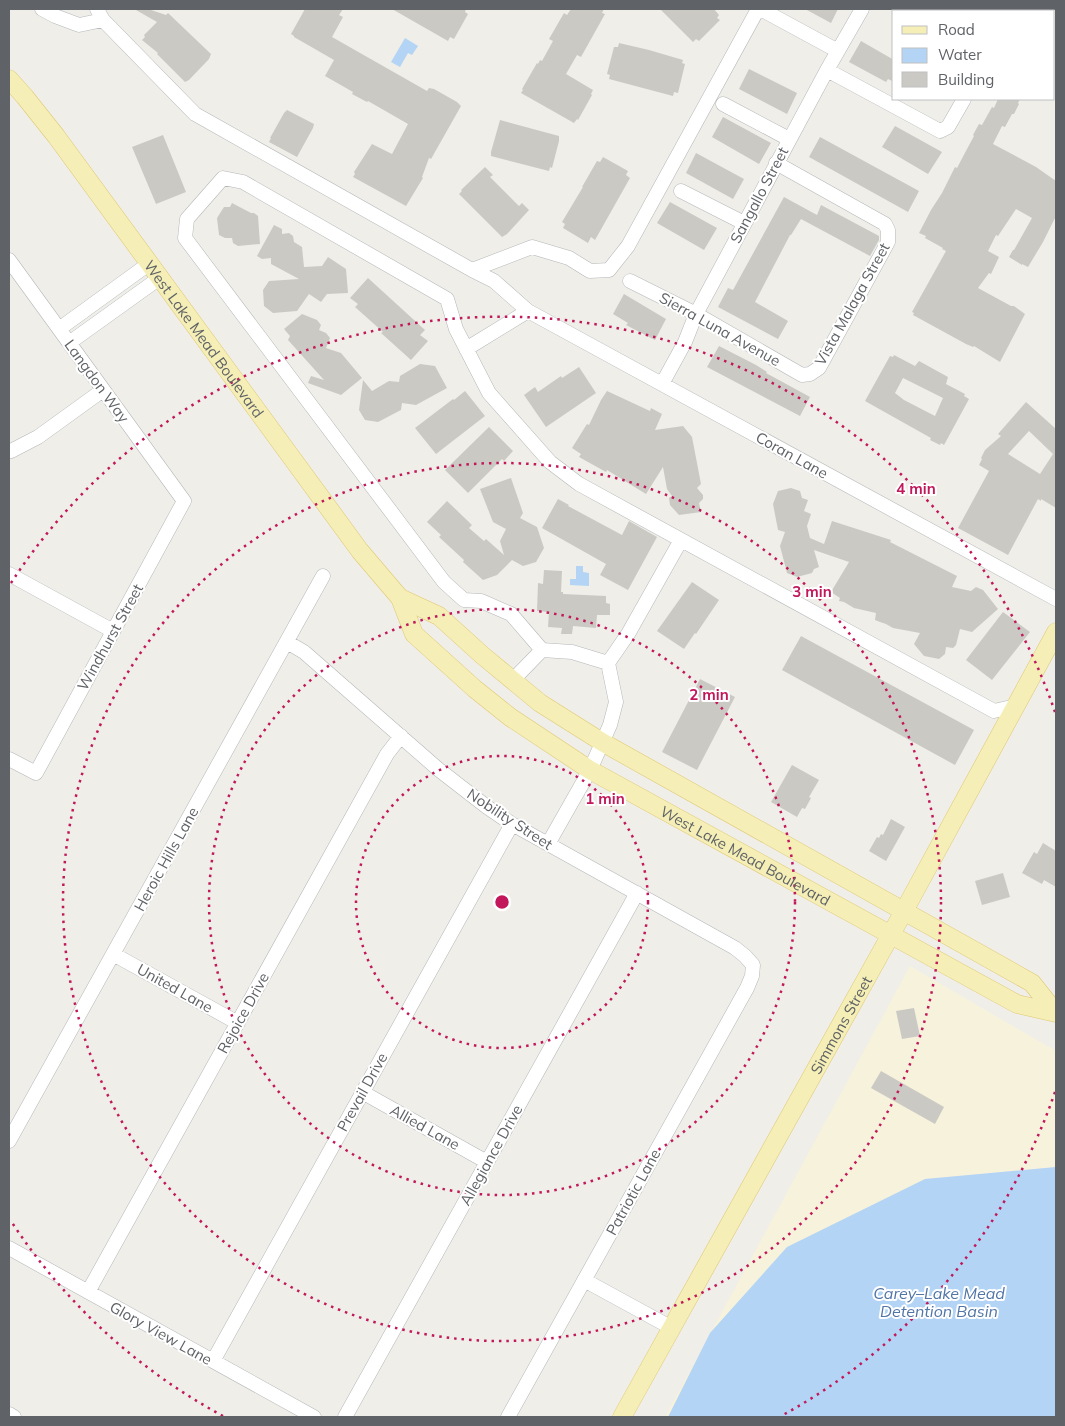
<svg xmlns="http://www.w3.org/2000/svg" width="1065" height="1426" font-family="Mulish,sans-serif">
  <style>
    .sand { fill: #f7f2dc }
    .water { fill: #b3d4f4 }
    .building { fill: #cbc9c4; fill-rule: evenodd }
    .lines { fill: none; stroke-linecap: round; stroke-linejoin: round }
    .minor-casing { stroke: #b5b7ba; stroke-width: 15 }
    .major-casing { stroke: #e0c770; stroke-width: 19 }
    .minor { stroke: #fff; stroke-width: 14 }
    .major { stroke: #f5efb7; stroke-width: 18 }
    .ring { fill: none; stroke: #c2185b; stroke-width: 2.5; stroke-dasharray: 2.5 5 }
    .labels { text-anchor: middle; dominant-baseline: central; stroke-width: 4; stroke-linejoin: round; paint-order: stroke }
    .street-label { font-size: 15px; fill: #5f6266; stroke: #fff }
    .water-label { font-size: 16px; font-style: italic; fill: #5175a6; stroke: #fff }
    .centre { fill: #c2185b; stroke: #fff; stroke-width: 2.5 }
    .ring-label { font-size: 15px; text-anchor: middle; font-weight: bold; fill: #c2185b; stroke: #fff; stroke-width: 4; stroke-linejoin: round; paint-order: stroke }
  </style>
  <rect width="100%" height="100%" fill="#efeee8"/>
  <path class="sand" d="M 910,966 L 1056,1051 L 1056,1167 L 925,1179 L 710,1333 L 668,1417 L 665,1417 Z"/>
  <path class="water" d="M 405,38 L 418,46 L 412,55 L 408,53 L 400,67 L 391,62 Z
    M 576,566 L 583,566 L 583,572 L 589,573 L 589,586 L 570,585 L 570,579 L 576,579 Z
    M 1056,1167 L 1056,1417 L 668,1417 L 710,1333 L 787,1247 L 925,1179 Z"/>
  <path class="building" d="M 136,9 L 148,9 L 166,15 L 168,13 L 211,54 L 209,59 L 189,80 L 185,82 L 157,54 L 158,53 L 142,40 L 145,37 L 144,35 L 157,22 L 136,10 Z
    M 305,9 L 343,9 L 339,15 L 343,17 L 332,37 L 427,91 L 429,88 L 434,89 L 457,102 L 461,106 L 431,159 L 429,158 L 422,177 L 423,178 L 406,206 L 353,177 L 355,174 L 354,172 L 372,144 L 392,154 L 408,124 L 368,101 L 367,102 L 352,94 L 353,92 L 325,76 L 334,60 L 294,37 L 294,36 L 291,34 Z
    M 392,9 L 466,9 L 465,12 L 468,14 L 454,39 L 450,37 L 448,41 Z
    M 571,9 L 604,9 L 602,13 L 605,14 L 581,57 L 577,55 L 566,74 L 593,90 L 591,94 L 592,95 L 578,120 L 577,119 L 574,123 L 521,93 L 523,90 L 522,89 L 537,63 L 538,64 L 540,60 L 542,61 L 553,41 L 549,39 L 564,13 L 567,15 Z
    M 660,9 L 714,9 L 719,15 L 717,18 L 720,20 L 699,41 L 696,39 L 693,42 Z
    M 805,9 L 838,9 L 831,23 Z
    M 861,41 L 894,60 L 894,82 L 888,79 L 886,82 L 849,62 Z
    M 619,43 L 649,50 L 683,60 L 682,63 L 685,64 L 678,93 L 674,92 L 673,96 L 609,79 L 610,75 L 607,74 L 614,47 L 618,47 Z
    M 749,69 L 797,93 L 787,114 L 739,89 Z
    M 998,99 L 1020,99 L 1018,103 L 1019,104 L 1014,114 L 1012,114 L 1005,127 L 1002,126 L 993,144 L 1036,167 L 1056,181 L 1056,216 L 1043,242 L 1028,267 L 1022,264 L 1022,265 L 1009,257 L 1013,250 L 1014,250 L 1032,218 L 1016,209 L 998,236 L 996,235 L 988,251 L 999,257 L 991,274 L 989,273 L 978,288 L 1011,306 L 1014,306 L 1025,314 L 1000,362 L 974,346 L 973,347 L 966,344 L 913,315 L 914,313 L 912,312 L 946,251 L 942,249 L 943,248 L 925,238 L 926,236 L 919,233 L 931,210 L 942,193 L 955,167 L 957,168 L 967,149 L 974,136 L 973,135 L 979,124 L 982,125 L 992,107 L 994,108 Z
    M 287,110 L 314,124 L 313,128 L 297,157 L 269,142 L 271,138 L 270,138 L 284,113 Z
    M 723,117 L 771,143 L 759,164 L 712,137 Z
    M 500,120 L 559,136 L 559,141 L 552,168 L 550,167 L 549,171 L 491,156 L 491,152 Z
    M 895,126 L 942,152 L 928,174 L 882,147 Z
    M 163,135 L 186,192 L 156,204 L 132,147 Z
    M 820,137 L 919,191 L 908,212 L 809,157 Z
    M 696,153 L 744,179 L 733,199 L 686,173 Z
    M 603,157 L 628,171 L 626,175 L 630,178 L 595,240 L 591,237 L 588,243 L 563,228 L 565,224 L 562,222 L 583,187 L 582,187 L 597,161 L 600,162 Z
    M 485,167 L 493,175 L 490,177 L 519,206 L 522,203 L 529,210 L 507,234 L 502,237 L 459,194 L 462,191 L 461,190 Z
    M 784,197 L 817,215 L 821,205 L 879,236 L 879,240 L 870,256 L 801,219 L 791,235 L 790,235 L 755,302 L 788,321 L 778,339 L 718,307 L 728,288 L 733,290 Z
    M 670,202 L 717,228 L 704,250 L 657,223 Z
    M 232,203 L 251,213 L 254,213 L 258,216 L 260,244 L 238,246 L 233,243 L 232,238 L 225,238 L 219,235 L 217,218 L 224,207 L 230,207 Z
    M 274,225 L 282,229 L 282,234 L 289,233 L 293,236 L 294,242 L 302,247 L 304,267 L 322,266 L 328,257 L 346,269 L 348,293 L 327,294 L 321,302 L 309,294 L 297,311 L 273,313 L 264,306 L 263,290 L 269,281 L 299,279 L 271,264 L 271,258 L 262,259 L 257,256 Z
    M 368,278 L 425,330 L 420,335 L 428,341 L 411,360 L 381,333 L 383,332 L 355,307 L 358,304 L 350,298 Z
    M 624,294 L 666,319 L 655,340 L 626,325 L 628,323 L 613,314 Z
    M 302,314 L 317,320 L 321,325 L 319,330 L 326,333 L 330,338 L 326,348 L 341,353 L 362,378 L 341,395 L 308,383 L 311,376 L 324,380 L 288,340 L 290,336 L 284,329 Z
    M 719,346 L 756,365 L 767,372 L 766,373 L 810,397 L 800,416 L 707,367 Z
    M 894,355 L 915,366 L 919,361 L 948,377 L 946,384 L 965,394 L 964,396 L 969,399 L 944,445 L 941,443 L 940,445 L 930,440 L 931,438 L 922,433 L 865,401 L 890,356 L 893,357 ZM 903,378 L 943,398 L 935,416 L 904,400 L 895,393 Z
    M 420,364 L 435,366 L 447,388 L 416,405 L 402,403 L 401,410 L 378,422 L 365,420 L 359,410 L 363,380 L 372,391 L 389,381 L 399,382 L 400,376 Z
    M 579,367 L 596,393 L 546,427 L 524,395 L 535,387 L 538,392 L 561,376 L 562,378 Z
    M 465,391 L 485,416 L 436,454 L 415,428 L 453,399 L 454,400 Z
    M 607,391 L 650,411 L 651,408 L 662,414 L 655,430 L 683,426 L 692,437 L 701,484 L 697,488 L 703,495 L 703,499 L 699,503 L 701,512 L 679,515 L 670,505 L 669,498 L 672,496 L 667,489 L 663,467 L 646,494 L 607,470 L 606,472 L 579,457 L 581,454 L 572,448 L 587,424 L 589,425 L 601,400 Z
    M 1026,402 L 1056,429 L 1056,508 L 1041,499 L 1041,501 L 1038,499 L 1008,555 L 958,528 L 989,471 L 979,465 L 982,459 L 981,458 L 985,450 L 1001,436 L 998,434 ZM 1029,431 L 1053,454 L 1040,474 L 1008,454 Z
    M 489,427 L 513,451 L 504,461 L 502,459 L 468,493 L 445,470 Z
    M 511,478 L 523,513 L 520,518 L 537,527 L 544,548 L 536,562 L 523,566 L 512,560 L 497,575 L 483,580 L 463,562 L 464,560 L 439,537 L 441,535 L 427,522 L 447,501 L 472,525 L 469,528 L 484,541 L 486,539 L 504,555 L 500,541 L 506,529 L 493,522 L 480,489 Z
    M 791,488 L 800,491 L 802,498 L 808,500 L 804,511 L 811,514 L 807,526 L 810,538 L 824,544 L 832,521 L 891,540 L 890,542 L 957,576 L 952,587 L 971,591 L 976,587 L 983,590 L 998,609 L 972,632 L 960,629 L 956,645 L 953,648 L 946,647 L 945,654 L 939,659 L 924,656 L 914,644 L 920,633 L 893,628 L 886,624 L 880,622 L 875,620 L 876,613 L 854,608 L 844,602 L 839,601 L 840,598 L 831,592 L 849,562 L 814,550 L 819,567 L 814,569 L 812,573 L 797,577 L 787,573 L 780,546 L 785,532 L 778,530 L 773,504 L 778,491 Z
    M 558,499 L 569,505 L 568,506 L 622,535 L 629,521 L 657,537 L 628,590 L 600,575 L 606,564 L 542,528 Z
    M 544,570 L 562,571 L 561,592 L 563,592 L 563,594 L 606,596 L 606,603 L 610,604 L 610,615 L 597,615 L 596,628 L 573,626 L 572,634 L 561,634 L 562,628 L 548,627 L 549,612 L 537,611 L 538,583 L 543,584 Z
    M 692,582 L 719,600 L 696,634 L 695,633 L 684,649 L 657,631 Z
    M 1003,612 L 1030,632 L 992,680 L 966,660 Z
    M 801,636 L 974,730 L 955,765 L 782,670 Z
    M 700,679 L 735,697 L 697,770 L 662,752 Z
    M 792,765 L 819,780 L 809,797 L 811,798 L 805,809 L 802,808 L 797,817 L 771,802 Z
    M 891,819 L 905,827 L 886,861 L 869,851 L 877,837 L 879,838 L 881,834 L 883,835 Z
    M 1043,843 L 1056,851 L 1056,887 L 1044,880 L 1042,884 L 1022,873 L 1034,852 L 1037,854 Z
    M 1003,873 L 1010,897 L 982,905 L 975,881 Z
    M 914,1008 L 920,1036 L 902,1039 L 896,1011 Z
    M 881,1071 L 944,1107 L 935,1124 L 871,1088 Z"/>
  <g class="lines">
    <g class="minor-casing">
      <path id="minor" d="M 42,9 L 55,16 L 79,25 L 103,20
        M 97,9 L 103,20 L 195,114 L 472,270 L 532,247 L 569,258 L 590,271 L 609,270 L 628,246 L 758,9
        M 926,9 L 930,11
        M 766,12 L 838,51
        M 827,70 L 940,131 L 948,127 L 964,99
        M 723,104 L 789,139
        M 681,191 L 744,223
        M 9,260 L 184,501 L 36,773 L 9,759
        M 472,270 L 494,281 L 528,311 L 1056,599
        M 630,281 L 696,314 L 802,375 L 810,374 L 819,368 L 888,242 L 888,230 L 885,224 L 776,163
        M 59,329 L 150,263
        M 69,343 L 161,277
        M 466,349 L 528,311
        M 662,384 L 685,342 L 696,314 L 827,70 L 862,9
        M 11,451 L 38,437 L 103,390
        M 9,574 L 113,631
        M 287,642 L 304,652 L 438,769 L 487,807 L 512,824 L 548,844 L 735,948 L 745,956 L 753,965 L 752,976 L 747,988 L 508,1417
        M 542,650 L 572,652 L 608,663
        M 512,681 L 542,650 L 511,614 L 481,601 L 464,600 L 444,582 L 185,238 L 187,219 L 223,178 L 243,182 L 447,299 L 456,329 L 489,393 L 550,462 L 579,484 L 994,711 L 1016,706
        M 548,844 L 590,770 L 610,725 L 616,702 L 608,663 L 628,634 L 681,540
        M 113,954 L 238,1023
        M 362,1092 L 487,1162
        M 9,1141 L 323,576
        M 9,1248 L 314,1417
        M 584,1280 L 672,1328
        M 88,1292 L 387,754 L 401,736
        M 213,1361 L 512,824
        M 9,1414 L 14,1417
        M 345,1417 L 637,893"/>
    </g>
    <g class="major-casing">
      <g id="major">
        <path id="s1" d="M 9,79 L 25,97 L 56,136 L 360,551 L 400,598 L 414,634 L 475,689 L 510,717 L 590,770 L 1017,1004 L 1056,1013"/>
        <path d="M 400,598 L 439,616 L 482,655 L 540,703 L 602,742 L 1032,983 L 1055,1012"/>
        <path id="s2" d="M 622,1417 L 904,911 L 1056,632"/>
      </g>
    </g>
    <use href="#minor" class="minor"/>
    <use href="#major" class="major"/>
  </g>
  <g class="ring">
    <circle cx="502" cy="902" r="146"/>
    <circle cx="502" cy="902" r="293"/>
    <circle cx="502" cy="902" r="439"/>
    <path d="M1055 1092A585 585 0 0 1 781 1416M223 1416A585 585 0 0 1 11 1221M11 583A585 585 0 0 1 1055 712"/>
  </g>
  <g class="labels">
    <g class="street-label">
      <text transform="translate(759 195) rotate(-62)">Sangallo Street</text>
      <text transform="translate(852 304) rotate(-61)">Vista Malaga Street</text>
      <text transform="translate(720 329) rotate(29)">Sierra Luna Avenue</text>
      <text stroke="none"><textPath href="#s1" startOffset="325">West Lake Mead Boulevard</textPath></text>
      <text transform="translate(97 381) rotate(54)">Langdon Way</text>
      <text transform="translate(792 455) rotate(29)">Coran Lane</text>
      <text transform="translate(110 637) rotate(-61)">Windhurst Street</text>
      <text transform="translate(510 819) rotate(33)">Nobility Street</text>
      <text stroke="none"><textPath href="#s1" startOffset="1089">West Lake Mead Boulevard</textPath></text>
      <text transform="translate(166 859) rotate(-61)">Heroic Hills Lane</text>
      <text transform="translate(175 988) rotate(29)">United Lane</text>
      <text transform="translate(243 1013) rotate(-61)">Rejoice Drive</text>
      <text stroke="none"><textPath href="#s2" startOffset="449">Simmons Street</textPath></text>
      <text transform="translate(362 1092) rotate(-61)">Prevail Drive</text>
      <text transform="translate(425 1127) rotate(29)">Allied Lane</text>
      <text transform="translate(491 1155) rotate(-61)">Allegiance Drive</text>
      <text transform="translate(633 1192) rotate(-61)">Patriotic Lane</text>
      <text transform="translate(161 1333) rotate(29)">Glory View Lane</text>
    </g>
    <g class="water-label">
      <text x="939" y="1293">Carey–Lake Mead<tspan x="939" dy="18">Detention Basin</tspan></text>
    </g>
  </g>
  <circle cx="502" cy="902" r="8" class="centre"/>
  <g class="ring-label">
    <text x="916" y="494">4 min</text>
    <text x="812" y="597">3 min</text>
    <text x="709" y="700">2 min</text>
    <text x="605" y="804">1 min</text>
  </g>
  <rect width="1065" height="1426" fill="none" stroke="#5f6266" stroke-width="20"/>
  <rect x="892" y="10" width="162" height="90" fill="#ffffff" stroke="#bfc0c2"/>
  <rect x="902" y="26" width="25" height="8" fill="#f5efb7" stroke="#bfc0c2"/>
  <text x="938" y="35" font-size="15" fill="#5f6266">Road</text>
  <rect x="902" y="48" width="25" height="15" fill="#b3d4f4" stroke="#bfc0c2"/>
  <text x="938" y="60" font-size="15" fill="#5f6266">Water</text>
  <rect x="902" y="72" width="25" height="15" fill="#cbc9c4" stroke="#bfc0c2"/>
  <text x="938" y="85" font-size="15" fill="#5f6266">Building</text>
</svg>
